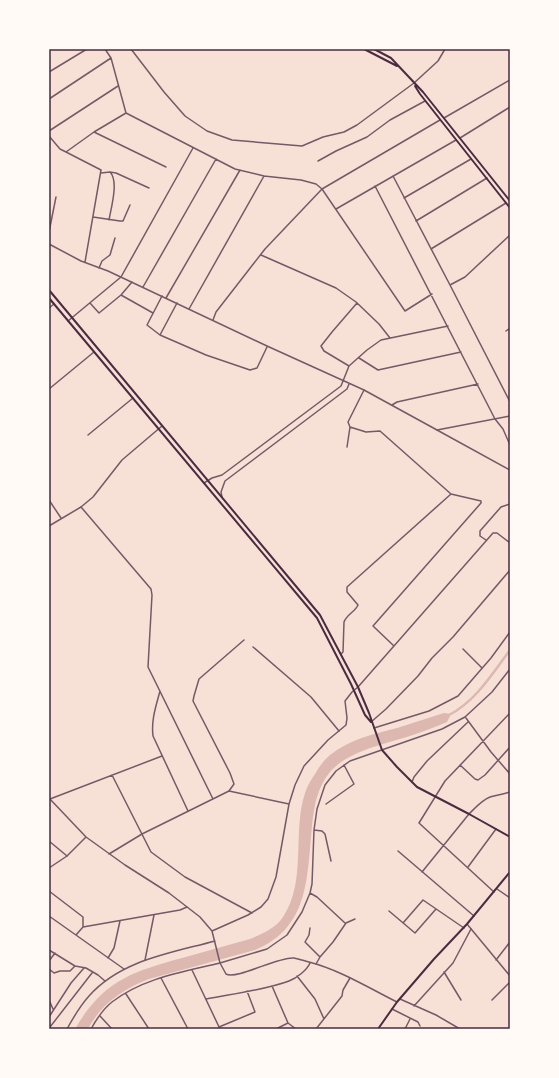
<svg xmlns="http://www.w3.org/2000/svg" width="559" height="1078" font-family="'Crimson Pro',serif">
  <style>
    .water { fill: #dcb8b0 }
    .lines { fill: none; stroke-linecap: round; stroke-linejoin: round }
    .canal { stroke: #dcb8b0; stroke-width: 2.5 }
    .minor { stroke: #755966; stroke-width: 1.5 }
    .tertiary { stroke: #755966; stroke-width: 1.5 }
    .secondary { stroke: #4a2c40; stroke-width: 2 }
    .primary { stroke: #4a2c40; stroke-width: 2 }
    .neatline { fill: none; stroke: #4a2c40; stroke-width: 1.5 }
  </style>
  <rect width="100%" height="100%" fill="#f7e1d7"/>
  <path class="water" d="M 444,713 L 451,714 L 447,722 C 435,727 422,732 410,736 C 385,744 348,751 330,772 C 317,788 314,806 312,826 C 307,875 310,928 255,950 L 149,979 C 123,989 101,1004 88,1029 L 75,1029 C 103,981 131,972 182,958 C 205,952 227,945 250,939 C 262,934 276,928 283,917 C 307,881 292,832 305,793 C 307,786 311,780 315,774 C 319,767 324,760 330,755 C 350,739 374,734 397,728 C 413,723 428,718 444,713 Z"/>
  <g class="lines">
    <path class="canal" d="M 449,715 C 475,702 493,673 510,650"/>
    <path class="minor" d="M 105,49 L 111,58 L 126,113
      M 131,49 L 164,92 L 185,116 L 207,131 L 232,140 L 302,146 L 323,137 L 344,132 L 357,125 L 414,83 L 438,61 L 445,49
      M 49,72 L 87,49
      M 49,99 L 111,58
      M 126,113 L 235,169 L 264,176 L 301,180 L 316,184 L 322,189 L 405,311 L 432,294
      M 444,118 L 510,80
      M 49,131 L 118,86
      M 94,132 L 166,167
      M 49,136 L 60,149 L 66,152 L 94,132 L 126,113
      M 460,138 L 510,107
      M 66,152 L 101,170 L 85,262
      M 318,161 L 336,151 L 367,137 L 390,120 L 425,101
      M 110,172 L 116,173 L 149,188
      M 101,173 L 110,172 C 119,181 111,208 109,220
      M 393,176 L 450,285 L 510,402
      M 375,186 L 495,419 L 503,429 L 510,445
      M 404,198 L 471,159
      M 336,209 L 456,140
      M 93,217 L 120,221 L 123,221 L 130,205
      M 416,221 L 487,178
      M 49,232 L 56,197
      M 431,249 L 506,203
      M 261,255 L 336,288 L 356,302 L 379,324 L 390,338
      M 99,268 L 102,261 L 110,255 L 115,238
      M 450,285 L 465,277 L 510,235
      M 143,287 L 216,159
      M 121,295 L 153,313
      M 162,296 L 147,325 L 160,335 L 206,355 L 250,370 L 257,368 L 267,347
      M 166,298 L 240,170
      M 90,303 L 99,313 L 121,295 L 132,282
      M 49,308 L 54,304
      M 189,309 L 264,176
      M 68,321 L 121,277 L 193,148
      M 506,331 L 510,328
      M 160,335 L 177,303
      M 359,358 L 378,370 L 461,352
      M 349,366 L 324,351 L 321,346 L 332,332 L 357,303
      M 343,381 L 349,366 L 367,350 L 381,340 L 448,326
      M 49,389 L 94,352
      M 392,405 L 397,402 L 478,384
      M 350,427 L 366,432 L 380,431 L 451,494 L 481,501 L 481,503 L 373,626 L 394,646
      M 437,430 L 510,470
      M 88,435 L 133,398
      M 347,447 L 350,427 L 348,422 L 364,390
      M 49,500 L 61,518
      M 49,526 L 81,507
      M 486,540 L 480,536 L 480,531 L 501,507 L 510,504
      M 253,647 L 311,697 L 339,731
      M 463,649 L 482,668
      M 341,654 L 343,652 L 344,622 C 347,614 355,612 358,605 L 347,592 L 347,587 L 451,494
      M 358,687 L 493,533 L 497,533 L 510,543
      M 466,718 L 491,752 L 510,774
      M 371,722 L 386,709 L 418,676 L 432,658 L 453,637 L 510,570
      M 374,728 L 429,711 L 458,696 L 491,658 L 510,632
      M 460,765 L 475,779 L 478,780 L 485,775 L 510,747
      M 112,775 L 151,852 L 185,877 L 252,913
      M 412,782 L 414,777 L 427,761 L 468,722
      M 229,791 L 234,784 L 230,773 L 193,701 L 194,696 L 199,679 L 244,640
      M 50,799 L 162,756
      M 326,804 L 354,784 L 344,765
      M 314,830 L 322,831 L 325,834 L 331,861
      M 398,851 L 474,916
      M 468,867 L 496,829
      M 49,868 L 67,856
      M 422,872 L 469,814 C 475,808 482,800 490,797 C 497,795 504,794 510,792
      M 497,889 L 510,898
      M 49,891 L 83,917 L 83,927
      M 494,892 L 419,823 L 445,781 L 510,713
      M 310,893 L 317,897 L 345,923
      M 389,911 L 415,933 L 436,909
      M 49,916 L 124,969
      M 403,923 L 423,900 L 464,928
      M 310,928 L 309,935 L 305,942 L 320,957
      M 76,935 L 83,927 L 180,910 L 187,907
      M 49,950 L 75,966 L 86,968 L 98,975 L 105,981
      M 108,958 L 114,948 L 120,921
      M 145,960 L 154,915
      M 496,960 L 510,942
      M 49,961 L 55,953
      M 220,963 L 267,949 L 287,935 L 302,912 L 310,893 L 312,884 L 314,830 L 317,809 L 325,785 L 336,771 L 350,761 L 442,729 L 465,717 L 492,692 L 510,669
      M 316,964 L 320,957 L 333,942 L 346,923 L 355,919
      M 49,969 L 54,973 L 60,971 L 70,971 L 75,966
      M 444,972 L 461,1000
      M 297,976 L 315,999 L 324,1019
      M 161,978 L 188,1029
      M 272,986 L 288,1023 L 296,1029
      M 206,999 C 232,994 265,990 289,981 C 297,978 307,970 310,963
      M 400,999 L 436,1015 L 460,1029
      M 49,1000 L 53,1009
      M 492,1000 L 510,982
      M 414,1006 L 453,963 L 471,929
      M 392,1009 L 418,1022 L 420,1026
      M 100,1016 L 112,1029
      M 49,1017 L 71,983 L 84,968
      M 49,1022 L 50,1029
      M 50,1027 L 92,973
      M 219,1027 L 255,1012 L 247,991
      M 276,1029 L 288,1023
      M 316,1029 L 342,996 L 343,990 L 350,978
      M 405,1029 L 410,1019
      M 434,1029 L 435,1029"/>
    <path class="tertiary" d="M 49,244 L 81,261 L 108,271 L 267,346 L 364,390 L 437,430 L 510,416
      M 213,320 L 216,312 L 265,249 L 322,189 L 440,120
      M 162,426 L 122,460 L 93,497 L 81,507 L 151,589 L 152,595 L 148,667 L 213,799
      M 204,483 L 212,478 L 222,475 L 341,386 L 343,381
      M 222,497 L 221,492 L 225,481 L 347,389 L 349,384
      M 160,691 C 156,706 151,720 153,736 L 188,811
      M 49,798 L 86,837 L 125,865 L 169,893 L 200,917 L 212,931 L 220,963 L 226,974 C 237,980 279,956 294,958 C 299,959 305,961 309,962 C 340,970 369,988 397,1002
      M 49,841 L 67,856 L 86,837
      M 109,854 L 142,834 L 229,791 L 289,804
      M 467,924 L 510,976
      M 212,931 L 248,915 L 261,907 L 268,899 L 276,877 L 289,804 L 295,785 L 304,766 L 328,740 L 346,725 L 347,718 L 345,701 L 352,692 L 358,687
      M 192,970 L 220,1029
      M 126,994 L 149,1029
      M 67,1029 C 73,1018 80,1006 89,996 C 121,960 171,953 215,941
      M 91,1029 C 96,1020 103,1009 112,1002 C 143,978 183,972 220,963"/>
    <path class="secondary" d="M 49,290 L 320,615 L 358,687 L 369,713 L 382,750 L 397,767 L 417,787 L 469,814 L 510,837
      M 49,298 L 317,618 L 351,684 L 365,715 L 371,722
      M 378,1029 L 397,1002 L 434,959 L 467,924 L 510,872"/>
    <path class="primary" d="M 364,49 L 397,66
      M 374,49 L 391,58 L 423,92 L 510,201
      M 415,86 L 420,94 L 510,208"/>
  </g>
  <rect width="559" height="1078" fill="none" stroke="#fffaf5" stroke-width="100"/>
  <rect x="50" y="50" width="459" height="978" class="neatline"/>
</svg>
